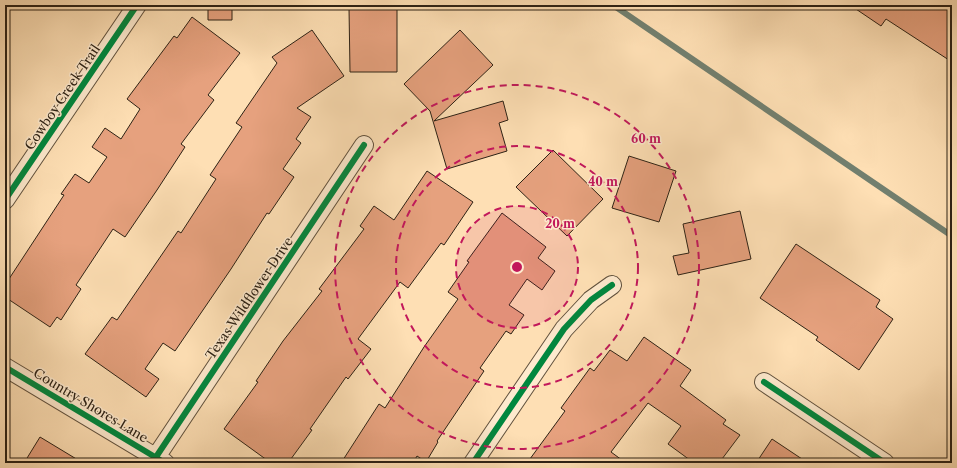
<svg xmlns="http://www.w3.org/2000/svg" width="957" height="468" font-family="'Libre Caslon Text',serif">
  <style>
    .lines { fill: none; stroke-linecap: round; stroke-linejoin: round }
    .stream { stroke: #727f6e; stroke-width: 6 }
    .building { fill: #e6a17e; stroke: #2d2215 }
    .street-casing { stroke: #61513d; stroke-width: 20 }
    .street { stroke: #feeace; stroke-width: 18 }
    .cycleway-casing { stroke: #feeace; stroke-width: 8 }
    .cycleway { stroke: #00873e; stroke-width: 6 }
    .ring { fill: none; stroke: #c2185b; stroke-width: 2; stroke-dasharray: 7 5 }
    .labels { text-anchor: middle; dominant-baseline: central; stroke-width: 3; stroke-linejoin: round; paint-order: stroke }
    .street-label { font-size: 13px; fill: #2d2215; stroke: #feeace }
    .centre { fill: #c2185b; stroke: #feeace; stroke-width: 2 }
    .ring-label { font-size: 12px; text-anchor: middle; font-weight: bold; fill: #c2185b; stroke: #feeace; stroke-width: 3; stroke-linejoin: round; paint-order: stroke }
  </style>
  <rect width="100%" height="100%" fill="#fedfb4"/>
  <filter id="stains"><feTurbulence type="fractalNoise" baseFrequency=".005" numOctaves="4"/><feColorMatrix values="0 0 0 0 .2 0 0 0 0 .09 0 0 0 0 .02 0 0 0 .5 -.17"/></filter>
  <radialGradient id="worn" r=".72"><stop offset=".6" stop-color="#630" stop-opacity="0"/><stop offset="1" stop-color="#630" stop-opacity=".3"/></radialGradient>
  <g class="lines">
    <path class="stream" d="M 613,5 L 952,236"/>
  </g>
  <path class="building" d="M 208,5 L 232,5 L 232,20 L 208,20 Z
    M 850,5 L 952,5 L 952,62 L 886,19 L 881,26 Z
    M 397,7 L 397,72 L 350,72 L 349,8 Z
    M 192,17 L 240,53 L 208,95 L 214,100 L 181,144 L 185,147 L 157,190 L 125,237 L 113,229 L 76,285 L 81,289 L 61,320 L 57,317 L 50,327 L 5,297 L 5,285 L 64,195 L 61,194 L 75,174 L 89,183 L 107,157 L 92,147 L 105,128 L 121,139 L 140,109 L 127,99 L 174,36 L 177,38 Z
    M 312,30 L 344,76 L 297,108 L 311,117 L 296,139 L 301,143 L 283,169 L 294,177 L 269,214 L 267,213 L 231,269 L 175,351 L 163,343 L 145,369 L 159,379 L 146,397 L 85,354 L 112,317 L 117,320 L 178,231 L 181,233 L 216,179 L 210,175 L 242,127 L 236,123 L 277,63 L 272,57 Z
    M 460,30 L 493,65 L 434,121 L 503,101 L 508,120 L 499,123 L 507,151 L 447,169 L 430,111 L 404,84 Z
    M 553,150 L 603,199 L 567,236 L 516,187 Z
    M 629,156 L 676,171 L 659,222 L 612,208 Z
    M 427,171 L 473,202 L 444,245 L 441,243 L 408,288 L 400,282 L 358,339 L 371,349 L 348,379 L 346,377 L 310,429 L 312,430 L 288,463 L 271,463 L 224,429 L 258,382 L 256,381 L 283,341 L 322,291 L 319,289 L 364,229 L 360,226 L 374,206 L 394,220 Z
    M 740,211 L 751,259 L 678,275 L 673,256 L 689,253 L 683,224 Z
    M 502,213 L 546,247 L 538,258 L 555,271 L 542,290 L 527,279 L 509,305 L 524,315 L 511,334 L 506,331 L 480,368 L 484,371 L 437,441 L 438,442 L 426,462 L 417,456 L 413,463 L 341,463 L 379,404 L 385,408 L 424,347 L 458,299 L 448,292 L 469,262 L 467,261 Z
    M 796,244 L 880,300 L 876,307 L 893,319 L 859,370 L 816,340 L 818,337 L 760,298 Z
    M 644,337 L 691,370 L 680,386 L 726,420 L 723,424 L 740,435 L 719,463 L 694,463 L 668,444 L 681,426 L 648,403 L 611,452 L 626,463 L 527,463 L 565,411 L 561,408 L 590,368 L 594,371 L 610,350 L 627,361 Z
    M 40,437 L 83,463 L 24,463 Z
    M 772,439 L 808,463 L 756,463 Z"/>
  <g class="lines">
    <g class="street-casing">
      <path id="street" d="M 5,200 L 137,5
        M 5,367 L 165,463
        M 764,382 L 885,463
        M 152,463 L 364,145
        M 473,463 L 564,329 L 591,300 L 612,285"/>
    </g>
    <use href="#street" class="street"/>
    <g class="cycleway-casing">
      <path id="cycleway" d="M 5,200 L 137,5
        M 5,367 L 165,463
        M 764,382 L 885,463
        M 152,463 L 364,145
        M 473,463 L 564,329 L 591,300 L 612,285"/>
    </g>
    <use href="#cycleway" class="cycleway"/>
  </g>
  <circle cx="517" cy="267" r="61" fill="#c2185b" fill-opacity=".12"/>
  <g class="ring">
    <circle cx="517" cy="267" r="61"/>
    <circle cx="517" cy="267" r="121"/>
    <circle cx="517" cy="267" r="182"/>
  </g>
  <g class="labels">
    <g class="street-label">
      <text transform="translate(62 97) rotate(-56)">Cowboy Creek Trail</text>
      <text transform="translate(249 298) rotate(-56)">Texas Wildflower Drive</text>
      <text transform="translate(91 405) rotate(31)">Country Shores Lane</text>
    </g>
  </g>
  <circle cx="517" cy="267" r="6" class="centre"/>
  <g class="ring-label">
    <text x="646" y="143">60 m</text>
    <text x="603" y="186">40 m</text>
    <text x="560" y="228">20 m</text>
  </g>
  <rect width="957" height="468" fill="none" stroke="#fedfb4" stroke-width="20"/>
  <rect x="6" y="6" width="945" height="456" fill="none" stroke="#2d2215" stroke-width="2"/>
  <rect x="10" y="10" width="937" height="448" fill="none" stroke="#2d2215"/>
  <rect width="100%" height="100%" filter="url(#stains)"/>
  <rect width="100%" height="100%" fill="url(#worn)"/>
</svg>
